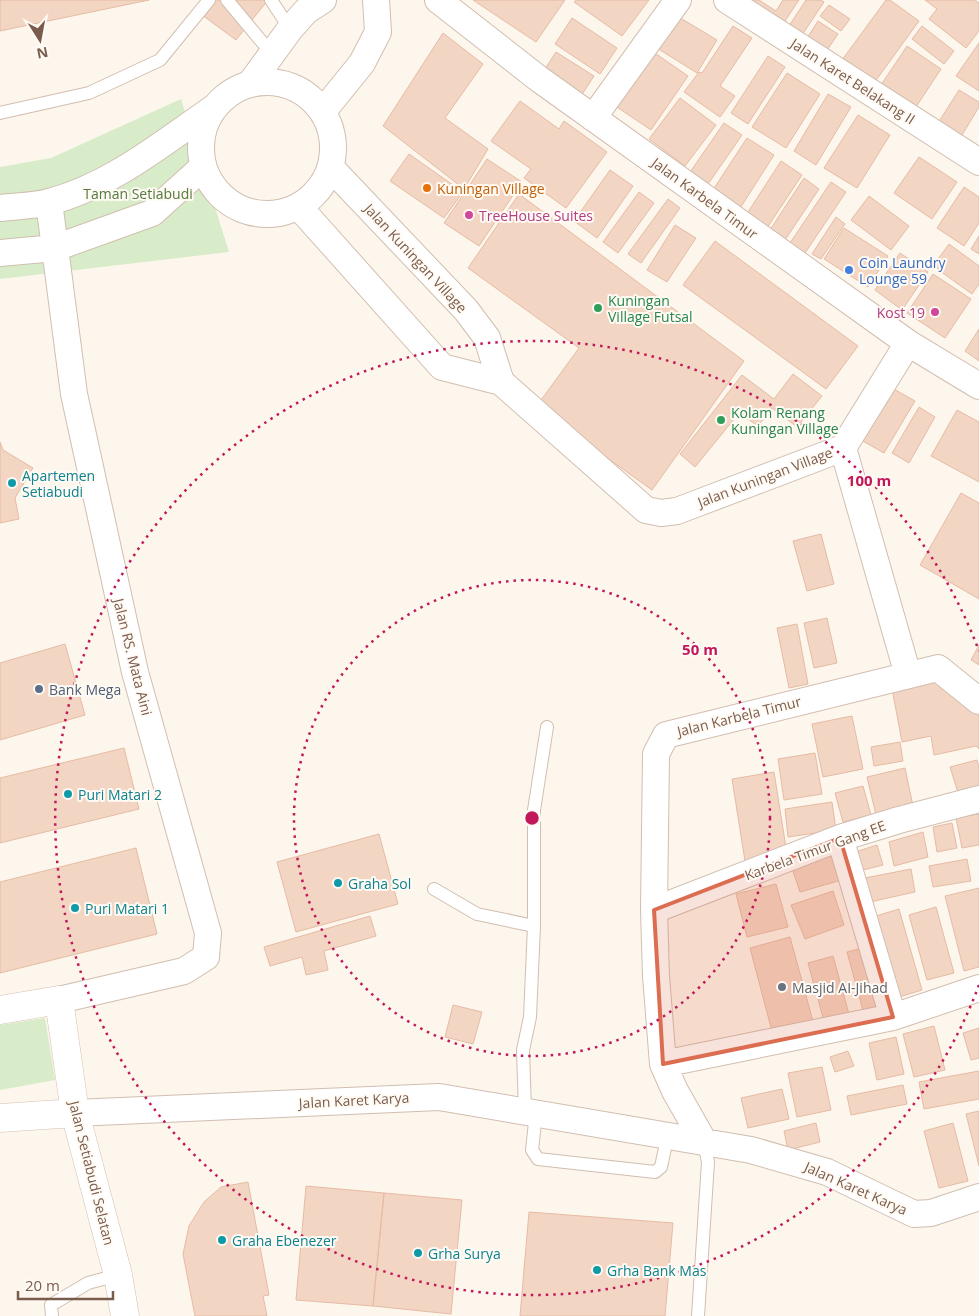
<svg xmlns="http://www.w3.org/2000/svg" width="979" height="1316" font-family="'Open Sans',sans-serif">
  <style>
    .green { fill: #d8ecc9 }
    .building { fill: #f3d5c3; stroke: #e6bba3 }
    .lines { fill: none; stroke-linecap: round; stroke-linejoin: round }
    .lane-casing { stroke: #d1beb0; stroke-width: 14 }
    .street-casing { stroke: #d1beb0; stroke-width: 28 }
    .secondary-casing { stroke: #d6c0b0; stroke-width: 29 }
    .lane { stroke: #fff; stroke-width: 12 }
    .street { stroke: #fff; stroke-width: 26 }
    .secondary { stroke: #fff; stroke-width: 28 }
    .marked { fill: #dc6d51; fill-opacity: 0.2; stroke: #dc6d51; stroke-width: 4; stroke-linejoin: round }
    .ring { fill: none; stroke: #c2185b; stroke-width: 2.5; stroke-dasharray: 2.5 5 }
    .food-dot { fill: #e8710a; stroke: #fffaf3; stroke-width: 2 }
    .hotel-dot { fill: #d1479c; stroke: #fffaf3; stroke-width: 2 }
    .shop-dot { fill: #3f7fe0; stroke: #fffaf3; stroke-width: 2 }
    .leisure-dot { fill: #2e9e5b; stroke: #fffaf3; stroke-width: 2 }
    .culture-dot { fill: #0f9aa8; stroke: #fffaf3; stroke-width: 2 }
    .service-dot { fill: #5c6f8a; stroke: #fffaf3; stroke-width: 2 }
    .worship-dot { fill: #6b7280; stroke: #fffaf3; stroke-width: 2 }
    .labels { text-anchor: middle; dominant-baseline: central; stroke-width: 4; stroke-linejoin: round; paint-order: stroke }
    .street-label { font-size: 14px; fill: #7a5c4d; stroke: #fffaf3 }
    .food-label { font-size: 14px; fill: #c56008; stroke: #fffaf3; text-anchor: start }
    .park-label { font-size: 14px; fill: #537a41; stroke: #fffaf3 }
    .hotel-label { font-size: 14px; fill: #b23c85; stroke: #fffaf3; text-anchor: start }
    .shop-label { font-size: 14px; fill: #366cbe; stroke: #fffaf3; text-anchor: start }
    .leisure-label { font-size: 14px; fill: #27864d; stroke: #fffaf3; text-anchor: start }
    .culture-label { font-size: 14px; fill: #0d838f; stroke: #fffaf3; text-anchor: start }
    .service-label { font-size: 14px; fill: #4e5e75; stroke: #fffaf3; text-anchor: start }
    .worship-label { font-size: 14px; fill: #5b616d; stroke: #fffaf3; text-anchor: start }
    .centre { fill: #c2185b; stroke: #fffaf3; stroke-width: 2.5 }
    .ring-label { font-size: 15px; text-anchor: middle; font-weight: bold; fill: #c2185b; stroke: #fffaf3; stroke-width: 4; stroke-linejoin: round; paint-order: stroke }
  </style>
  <rect width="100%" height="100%" fill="#fdf6ec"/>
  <path class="green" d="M 181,99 L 229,252 L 0,279 L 0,167 L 51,158 Z
    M 45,1018 L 55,1080 L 0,1090 L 0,1025 Z"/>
  <path class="building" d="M 0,0 L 149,0 L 0,31 Z
    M 214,0 L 268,0 L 236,40 L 202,15 Z
    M 473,0 L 565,0 L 536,42 Z
    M 576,0 L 649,0 L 622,36 L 574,2 Z
    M 732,0 L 759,0 L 776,11 L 783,0 L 799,0 L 779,30 Z
    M 806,0 L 821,0 L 824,2 L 798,41 L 785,32 Z
    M 886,0 L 890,0 L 919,21 L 874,83 L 842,60 Z
    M 925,0 L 975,0 L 979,3 L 979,31 L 966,48 L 929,19 L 937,9 Z
    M 829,5 L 850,19 L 841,31 L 820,16 Z
    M 672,13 L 717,40 L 697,73 L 652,45 Z
    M 572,18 L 617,48 L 600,74 L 555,44 Z
    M 818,21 L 838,34 L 821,59 L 802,46 Z
    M 733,26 L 752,38 L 720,86 L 735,96 L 720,117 L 684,92 L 699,72 L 702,73 Z
    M 922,26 L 954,51 L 944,64 L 912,39 Z
    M 443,33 L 483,64 L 445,118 L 488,149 L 464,189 L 383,126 Z
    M 979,43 L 979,91 L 956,76 Z
    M 907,46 L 941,69 L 912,113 L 877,91 Z
    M 649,49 L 688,76 L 651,130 L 611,103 Z
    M 556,52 L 594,76 L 579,99 L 541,75 Z
    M 768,56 L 785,67 L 748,124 L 731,113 Z
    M 787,73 L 820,94 L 786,148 L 752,127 Z
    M 959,90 L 979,102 L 979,107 L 959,140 L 936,126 Z
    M 828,94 L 851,107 L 816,165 L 794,151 Z
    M 680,98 L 716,125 L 685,166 L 649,139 Z
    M 520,101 L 559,129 L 564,121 L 607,152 L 566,208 L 524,178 L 531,169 L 491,141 Z
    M 858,115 L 890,135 L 857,188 L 824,168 Z
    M 724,123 L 742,135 L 706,187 L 688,175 Z
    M 747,138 L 774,155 L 737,213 L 709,196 Z
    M 409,154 L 463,192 L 444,218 L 390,181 Z
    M 919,157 L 957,182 L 932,219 L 894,193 Z
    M 487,159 L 522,182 L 479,246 L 444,223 Z
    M 781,161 L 802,175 L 761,237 L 741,223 Z
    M 610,170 L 633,186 L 597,238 L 574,221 Z
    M 804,178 L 819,189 L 781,246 L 766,236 Z
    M 831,182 L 846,192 L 803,256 L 788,246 Z
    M 964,187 L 979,197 L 979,223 L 964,246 L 937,228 Z
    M 639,192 L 654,203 L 618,253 L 603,242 Z
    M 519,194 L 744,361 L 652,490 L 536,407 L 579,348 L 468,268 Z
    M 869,196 L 909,226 L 891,250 L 851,220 Z
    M 668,199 L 680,208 L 641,263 L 628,254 Z
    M 836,217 L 845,224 L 821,259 L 812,254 Z
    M 675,225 L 696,238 L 667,282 L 647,270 Z
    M 844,228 L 888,256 L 868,287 L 824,259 Z
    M 979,236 L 979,254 L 971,249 Z
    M 715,241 L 858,346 L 826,389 L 683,285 Z
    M 949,244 L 979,266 L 979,284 L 972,294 L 933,266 Z
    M 900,253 L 928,272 L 902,310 L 875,290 Z
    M 933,274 L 971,299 L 945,338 L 907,313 Z
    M 979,329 L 979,361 L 965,351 Z
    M 793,374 L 822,396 L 797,427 L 772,408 L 758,426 L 739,413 L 695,467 L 680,454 L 742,375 L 774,399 Z
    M 892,388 L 915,401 L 884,453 L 861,440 Z
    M 919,407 L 935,417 L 909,463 L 892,453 Z
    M 957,410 L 979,422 L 979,482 L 931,456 Z
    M 0,442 L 3,450 L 33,468 L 15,498 L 19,519 L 0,523 Z
    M 961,493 L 979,503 L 979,599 L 920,565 Z
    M 821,534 L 834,584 L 807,591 L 793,541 Z
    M 827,618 L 837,663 L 814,668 L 804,623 Z
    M 797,624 L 808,684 L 789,688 L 777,628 Z
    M 65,644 L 85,715 L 0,740 L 0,663 Z
    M 979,645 L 979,665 L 971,660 Z
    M 935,674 L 979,712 L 979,749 L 976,746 L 934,755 L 931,736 L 902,742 L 891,683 Z
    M 852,716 L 863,769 L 823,777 L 812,724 Z
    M 900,742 L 903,761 L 874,766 L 871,747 Z
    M 124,748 L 139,809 L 0,843 L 0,778 Z
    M 815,753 L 822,794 L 784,800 L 778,759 Z
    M 977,760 L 979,767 L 979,791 L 959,796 L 950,767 Z
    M 905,768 L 913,806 L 876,815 L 867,777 Z
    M 774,772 L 787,854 L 745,861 L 732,779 Z
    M 863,786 L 871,815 L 843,822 L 835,793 Z
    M 832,802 L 836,830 L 788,837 L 785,809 Z
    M 979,814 L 979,845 L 962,848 L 956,818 Z
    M 952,823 L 957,848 L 937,852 L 933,827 Z
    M 923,832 L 928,857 L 894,866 L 889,842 Z
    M 379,834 L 398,904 L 296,932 L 277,862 Z
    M 877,845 L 883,865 L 859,871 L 852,853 Z
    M 136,848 L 157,934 L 0,973 L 0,882 Z
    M 833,855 L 845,879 L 800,892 L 792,868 Z
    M 967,859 L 971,881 L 933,887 L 929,866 Z
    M 911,869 L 915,892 L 870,902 L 865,878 Z
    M 776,884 L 788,927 L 747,937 L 736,894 Z
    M 979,888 L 979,967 L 964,971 L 945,896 Z
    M 833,891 L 844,925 L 805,939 L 791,905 Z
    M 936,907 L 954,973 L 927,980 L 909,915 Z
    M 899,909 L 922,990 L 899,997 L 876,916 Z
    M 370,916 L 376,936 L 324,951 L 328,970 L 306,975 L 302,957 L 270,966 L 264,947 Z
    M 790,937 L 814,1025 L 773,1035 L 750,948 Z
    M 866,947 L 883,1009 L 864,1014 L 847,952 Z
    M 833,956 L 849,1014 L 824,1021 L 808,963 Z
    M 453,1005 L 482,1012 L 473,1044 L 445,1037 Z
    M 934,1026 L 945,1070 L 914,1077 L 903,1034 Z
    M 979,1028 L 979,1058 L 971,1060 L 963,1033 Z
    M 896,1037 L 904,1074 L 877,1080 L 869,1043 Z
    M 848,1051 L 854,1066 L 835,1072 L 830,1057 Z
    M 822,1067 L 831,1110 L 797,1117 L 788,1073 Z
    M 979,1071 L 979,1099 L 924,1109 L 919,1082 Z
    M 903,1085 L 907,1104 L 851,1115 L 847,1096 Z
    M 782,1089 L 789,1119 L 748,1128 L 741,1098 Z
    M 979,1111 L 979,1166 L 966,1114 Z
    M 816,1123 L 820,1142 L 788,1150 L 784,1131 Z
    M 953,1123 L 968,1181 L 939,1188 L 924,1131 Z
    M 248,1182 L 269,1295 L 263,1296 L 267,1316 L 195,1316 L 183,1254 L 189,1226 L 204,1202 L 221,1187 Z
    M 306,1186 L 384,1193 L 373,1306 L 296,1300 Z
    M 384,1193 L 462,1200 L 451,1314 L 373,1306 Z
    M 529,1212 L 673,1223 L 665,1316 L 520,1316 Z"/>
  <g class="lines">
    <g class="lane-casing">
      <path id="lane" d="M 227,0 L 272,54
        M 271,0 L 290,29
        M 0,113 L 89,93 L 160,60 L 209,0
        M 434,889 L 477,914 L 534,926
        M 525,1111 L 523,1050 L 530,1017 L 534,926 L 534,810 L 547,727
        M 536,1113 L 532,1150 L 538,1159 L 655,1172 L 661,1167 L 668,1134
        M 52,1316 L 51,1305 L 88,1283 L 118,1275
        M 698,1316 L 708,1162 L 704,1142"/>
    </g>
    <g class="street-casing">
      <path id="street" d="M 438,0 L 539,79 L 908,343 L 979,386
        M 727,0 L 979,162
        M201 148a66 66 0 1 1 132 0a66 66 0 1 1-132 0Z
        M 250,84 L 290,29 L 306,11 L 323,0
        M 324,110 L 362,63 L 378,32 L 376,0
        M 593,118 L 678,0
        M 332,169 L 466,310 L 487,338 L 501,382
        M 49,202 L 74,394 L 135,672 L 208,933 L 206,957 L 184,971 L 59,1000
        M 299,207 L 442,367 L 501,382 L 646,510 L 661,513 L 677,511 L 843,448
        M 0,208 C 16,206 34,206 49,202 C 111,186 164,142 215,107
        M 0,253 L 55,248 L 152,213 L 203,167
        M 843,448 L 908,675
        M 843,448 L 908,343
        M 840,838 L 893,1017
        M 654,910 L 840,838 L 899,820 L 979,799
        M 663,1064 L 893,1017 L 979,988
        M 75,1113 L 439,1097 L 751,1150 L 827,1172 L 914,1214 L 931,1213 L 979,1197
        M 704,1142 L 675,1091 L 663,1064 L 656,976 L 654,910 L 656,754 L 666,735 L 938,668 L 979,701"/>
    </g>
    <g class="secondary-casing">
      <path id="secondary" d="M 0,1010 L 59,1000 L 75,1113 L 118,1275 L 125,1316
        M 0,1118 L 75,1113"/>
    </g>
    <use href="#lane" class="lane"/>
    <use href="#street" class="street"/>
    <use href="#secondary" class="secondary"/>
  </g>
  <path class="marked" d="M 840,838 L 893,1017 L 663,1064 L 654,910 Z"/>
  <g class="ring">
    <circle cx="532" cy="818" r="238"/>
    <path d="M979 985A477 477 0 1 1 979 651"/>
  </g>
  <circle class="food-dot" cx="427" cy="188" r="5"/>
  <g class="hotel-dot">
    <circle cx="469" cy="215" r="5"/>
    <circle cx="935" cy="312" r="5"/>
  </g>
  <circle class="shop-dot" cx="849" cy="270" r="5"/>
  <g class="leisure-dot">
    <circle cx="598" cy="308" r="5"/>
    <circle cx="721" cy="420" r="5"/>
  </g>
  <g class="culture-dot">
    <circle cx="12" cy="483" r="5"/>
    <circle cx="68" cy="794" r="5"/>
    <circle cx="338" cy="883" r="5"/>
    <circle cx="75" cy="908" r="5"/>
    <circle cx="222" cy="1240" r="5"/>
    <circle cx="418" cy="1253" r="5"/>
    <circle cx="597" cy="1270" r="5"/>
  </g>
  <circle class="service-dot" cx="39" cy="689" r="5"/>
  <circle class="worship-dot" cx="782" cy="987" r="5"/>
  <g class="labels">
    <g class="street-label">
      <text transform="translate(853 81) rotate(33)">Jalan Karet Belakang II</text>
      <text transform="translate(705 198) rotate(36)">Jalan Karbela Timur</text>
      <text transform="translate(416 258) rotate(47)">Jalan Kuningan Village</text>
      <text transform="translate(765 477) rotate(-21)">Jalan Kuningan Village</text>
      <text transform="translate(133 657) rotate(76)">Jalan RS. Mata Aini</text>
      <text transform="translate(739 716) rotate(-14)">Jalan Karbela Timur</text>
      <text transform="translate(815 850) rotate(-20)">Karbela Timur Gang EE</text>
      <text transform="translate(354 1100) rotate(-3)">Jalan Karet Karya</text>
      <text transform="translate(92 1173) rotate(76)">Jalan Setiabudi Selatan</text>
      <text transform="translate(856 1188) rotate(24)">Jalan Karet Karya</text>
    </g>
    <g class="food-label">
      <text x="437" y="188">Kuningan Village</text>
    </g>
    <g class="park-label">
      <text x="138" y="193">Taman Setiabudi</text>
    </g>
    <g class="hotel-label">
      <text x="479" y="215">TreeHouse Suites</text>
      <text x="925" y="312" text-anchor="end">Kost 19</text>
    </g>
    <g class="shop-label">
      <text x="859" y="262">Coin Laundry<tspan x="859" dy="16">Lounge 59</tspan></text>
    </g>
    <g class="leisure-label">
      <text x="608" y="300">Kuningan<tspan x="608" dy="16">Village Futsal</tspan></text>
      <text x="731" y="412">Kolam Renang<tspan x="731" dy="16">Kuningan Village</tspan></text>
    </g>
    <g class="culture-label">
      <text x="22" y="475">Apartemen<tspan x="22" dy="16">Setiabudi</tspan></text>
      <text x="78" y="794">Puri Matari 2</text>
      <text x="348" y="883">Graha Sol</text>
      <text x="85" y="908">Puri Matari 1</text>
      <text x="232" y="1240">Graha Ebenezer</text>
      <text x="428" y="1253">Grha Surya</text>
      <text x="607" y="1270">Grha Bank Mas</text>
    </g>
    <g class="service-label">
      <text x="49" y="689">Bank Mega</text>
    </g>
    <g class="worship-label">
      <text x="792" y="987">Masjid AI-Jihad</text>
    </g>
  </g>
  <circle cx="532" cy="818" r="8" class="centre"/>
  <g class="ring-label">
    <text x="869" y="486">100 m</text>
    <text x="700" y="655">50 m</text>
  </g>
  <g transform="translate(40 40) rotate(169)" stroke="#fffaf3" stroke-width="4" paint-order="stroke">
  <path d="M0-4L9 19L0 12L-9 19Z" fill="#7a5c4d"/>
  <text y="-8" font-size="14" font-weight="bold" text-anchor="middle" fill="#7a5c4d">N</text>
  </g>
  <path d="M18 1291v8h95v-8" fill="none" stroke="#7a5c4d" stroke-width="2.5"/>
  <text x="25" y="1291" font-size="15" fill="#7a5c4d" stroke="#fffaf3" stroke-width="4" paint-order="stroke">20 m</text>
</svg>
